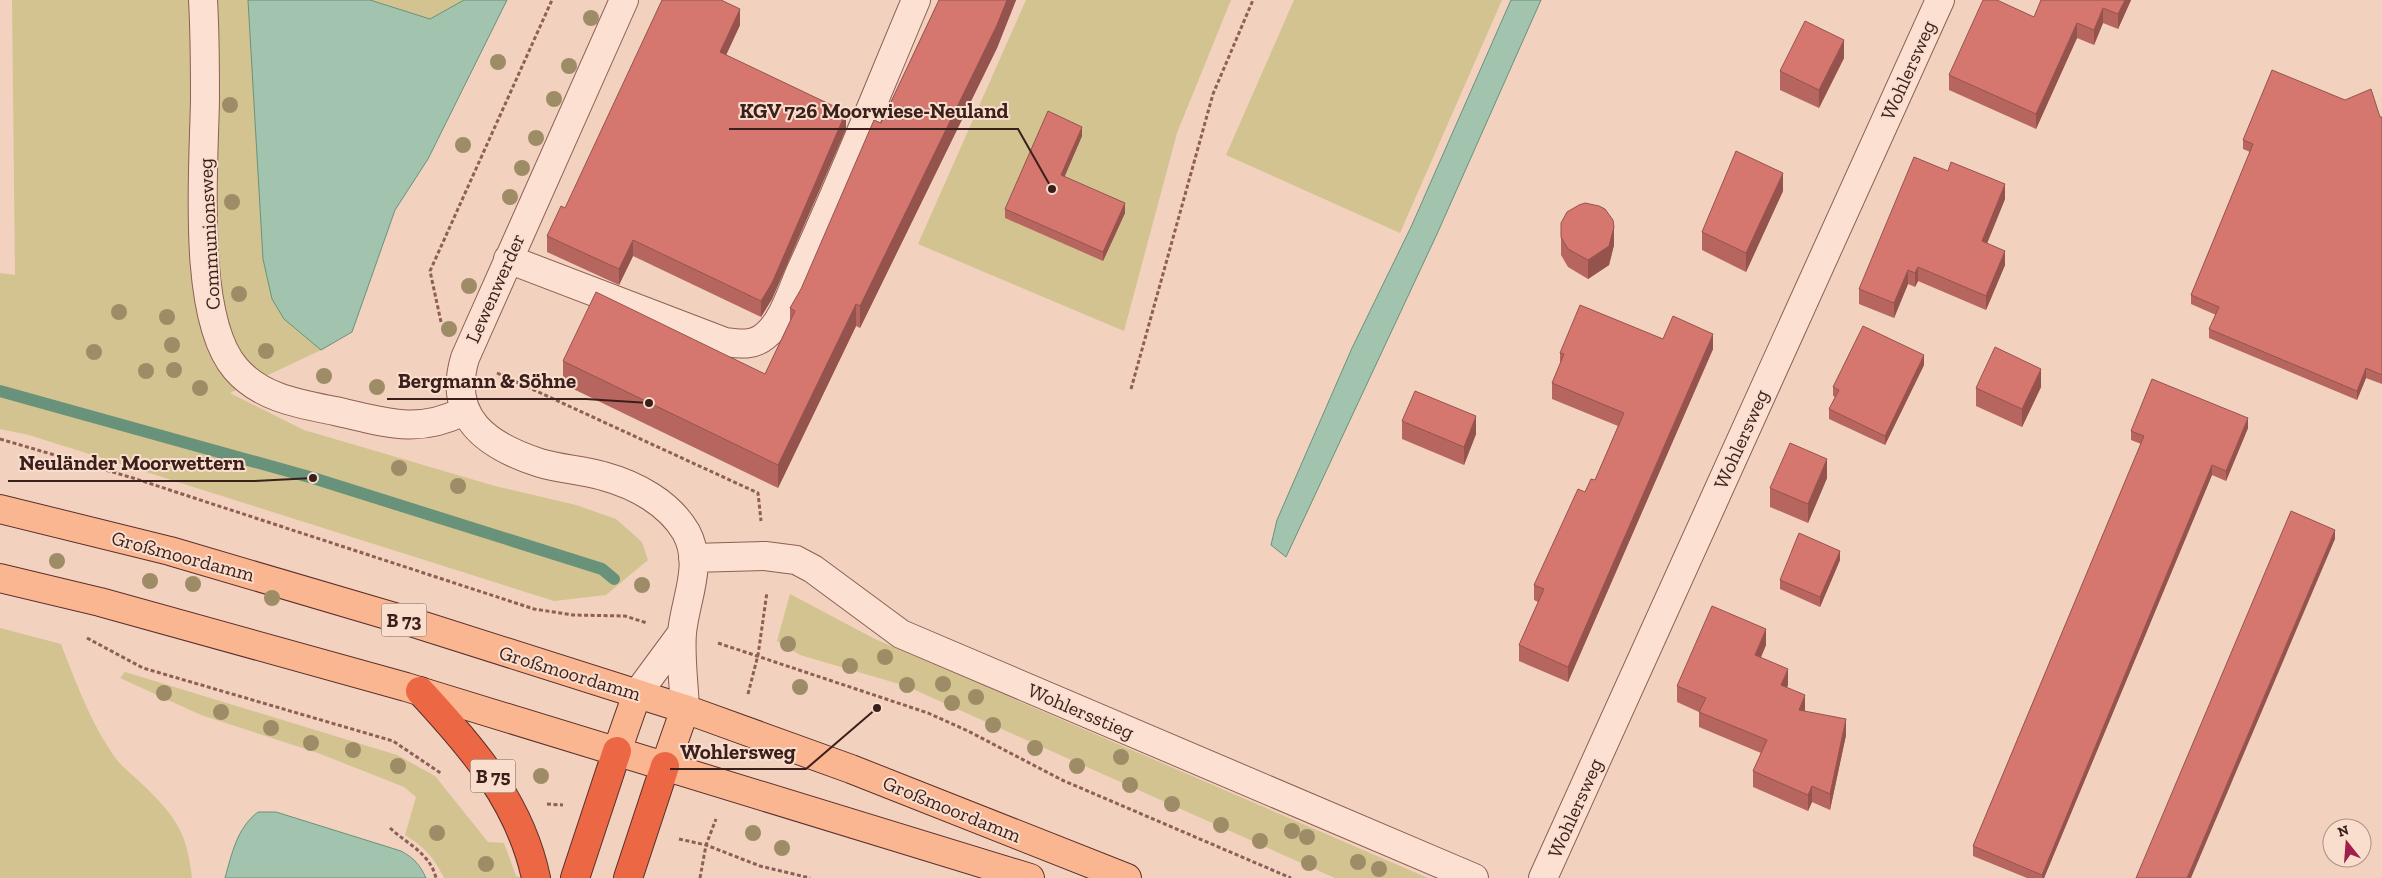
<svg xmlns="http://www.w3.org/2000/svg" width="2382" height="878" font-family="'Zilla Slab',serif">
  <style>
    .green { fill: #d2c391 }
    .water { fill: #a2c3ae; stroke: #689279 }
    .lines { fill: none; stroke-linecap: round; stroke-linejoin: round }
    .stream { stroke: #689279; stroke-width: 12 }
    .minor-casing { stroke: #8d5f55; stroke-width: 30 }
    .major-casing { stroke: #5a2f2a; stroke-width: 30 }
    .highway-casing { stroke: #5a2f2a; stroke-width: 30 }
    .path { stroke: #8d5f55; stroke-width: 3; stroke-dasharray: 4 2.5; stroke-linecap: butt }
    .minor { stroke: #fce1d2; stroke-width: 28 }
    .major { stroke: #fab591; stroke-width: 28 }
    .highway { stroke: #ec6844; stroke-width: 28 }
    .tree { fill: #9e8c67 }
    .wall { fill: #b7665f }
    .shaded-wall { fill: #95534e }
    .building { fill: #d5776f; stroke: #95534e }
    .labels { text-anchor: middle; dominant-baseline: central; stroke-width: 4; stroke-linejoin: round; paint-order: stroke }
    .shield { fill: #f9dece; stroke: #735851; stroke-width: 1 }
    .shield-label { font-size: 19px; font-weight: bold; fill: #3a1f1b }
    .street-label { font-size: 20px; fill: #3a1f1b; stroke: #f9dece }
    .leader { fill: none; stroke: #3a1f1b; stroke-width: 2 }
    .callout-dot { fill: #3a1f1b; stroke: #f9dece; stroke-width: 2 }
    .callout-label { font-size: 21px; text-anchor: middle; font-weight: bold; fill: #3a1f1b; stroke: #f9dece; stroke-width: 4; stroke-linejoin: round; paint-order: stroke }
  </style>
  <rect width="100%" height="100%" fill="#f2d1be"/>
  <path class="green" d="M 12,0 L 248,0 L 263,259 L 272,299 L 284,319 L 321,350 L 230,393 L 304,430 L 495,486 L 576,505 L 616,519 L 642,542 L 648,560 L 606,595 L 554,601 L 29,435 L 0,429 L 0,273 L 15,275 Z
    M 370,0 L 464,0 L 430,19 Z
    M 1026,0 L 1231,0 L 1177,133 L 1124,331 L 918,244 Z
    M 1294,0 L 1502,0 L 1400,233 L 1226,155 Z
    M 790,594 L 875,639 L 1428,878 L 1335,878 L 906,686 L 800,655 L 777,641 Z
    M 0,628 L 61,644 C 77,685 91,724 117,760 C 124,769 134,776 142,784 C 175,816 187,831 192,878 L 0,878 Z
    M 125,672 L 397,755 L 435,776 L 488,842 L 504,843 L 516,876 L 524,878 L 444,878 C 434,857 424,847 405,835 L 416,797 L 404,787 L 318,753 L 201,715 L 120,678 Z"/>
  <path class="water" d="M 248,0 L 370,0 L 430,19 L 464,0 L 507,0 L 428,159 L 395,210 L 352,332 L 321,350 L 284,319 L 272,299 L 263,259 Z
    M 1511,0 L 1541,0 L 1437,234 L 1286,557 L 1271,545 L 1277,520 L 1352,348 L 1411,227 Z
    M 258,812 L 276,812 L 401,851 C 414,858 420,865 426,878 L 225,878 C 232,853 237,828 258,812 Z"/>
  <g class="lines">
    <path class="stream" d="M 0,391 L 313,478 L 602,569 L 614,579"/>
    <g class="minor-casing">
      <path id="minor" d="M 203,0 C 205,33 205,66 205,99 C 204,166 191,318 236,369 C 261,398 300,404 335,411 C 384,422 417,435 464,411
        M 624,0 L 465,358 C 447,418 487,446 540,463 C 560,469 583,470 603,476 C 636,485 669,503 686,532 C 704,565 685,599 682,633 C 680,657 684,684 685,709
        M 508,259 L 725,342 C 740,344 753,346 765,336 C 783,322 792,290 801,270 C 842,181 878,90 916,0
        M 693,558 L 765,556 L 796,560 L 813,569 L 901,634 L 1474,878
        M 637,694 L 682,633
        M 1543,878 L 1940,0"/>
    </g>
    <g class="major-casing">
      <path id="major" d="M 0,509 L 170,551 L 411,622 L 685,709 L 851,769 L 1127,878
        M 0,578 L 100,602 L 406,687 L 1030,878
        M 617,751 L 637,694
        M 665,766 L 685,709"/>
    </g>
    <g class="highway-casing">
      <path id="highway" d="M 420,691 C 472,747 520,802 536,878
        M 575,878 L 617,751
        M 628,878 L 665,766"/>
    </g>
    <path class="path" d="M 441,322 L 430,271 L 552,0
      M 497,373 L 758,493 L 761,521
      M 1131,389 L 1213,94 L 1253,0
      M 0,439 L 133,478 L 534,609 L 573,615 L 625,616 L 647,623
      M 87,638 L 143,668 L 393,741 L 442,774
      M 718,643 L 928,713 L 968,731 L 1062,780 L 1291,878
      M 748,694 L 758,655 L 767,592
      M 547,804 L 563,805
      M 390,828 C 407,844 430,853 436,878
      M 679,839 L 706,845 L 760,866 L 810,878
      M 700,878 L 706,845 L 716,819"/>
    <use href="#minor" class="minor"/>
    <use href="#major" class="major"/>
    <use href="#highway" class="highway"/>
  </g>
  <g class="tree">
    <circle cx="591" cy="18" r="8"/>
    <circle cx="498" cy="62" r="8"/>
    <circle cx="569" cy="66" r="8"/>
    <circle cx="554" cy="99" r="8"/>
    <circle cx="230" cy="105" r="8"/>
    <circle cx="536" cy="138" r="8"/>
    <circle cx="463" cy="145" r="8"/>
    <circle cx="522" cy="168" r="8"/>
    <circle cx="510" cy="197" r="8"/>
    <circle cx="232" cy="202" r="8"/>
    <circle cx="469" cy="286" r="8"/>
    <circle cx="239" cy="294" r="8"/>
    <circle cx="119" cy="312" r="8"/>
    <circle cx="167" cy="317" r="8"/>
    <circle cx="449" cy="329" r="8"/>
    <circle cx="172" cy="345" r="8"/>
    <circle cx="266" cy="351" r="8"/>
    <circle cx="94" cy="352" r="8"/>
    <circle cx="174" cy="370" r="8"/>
    <circle cx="146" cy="371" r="8"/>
    <circle cx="324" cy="376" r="8"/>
    <circle cx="377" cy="387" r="8"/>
    <circle cx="200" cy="388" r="8"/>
    <circle cx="399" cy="468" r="8"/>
    <circle cx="458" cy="486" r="8"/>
    <circle cx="57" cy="561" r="8"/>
    <circle cx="150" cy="581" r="8"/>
    <circle cx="193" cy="584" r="8"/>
    <circle cx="642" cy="585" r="8"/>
    <circle cx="272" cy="598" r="8"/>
    <circle cx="788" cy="644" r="8"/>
    <circle cx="885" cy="657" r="8"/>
    <circle cx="850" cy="666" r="8"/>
    <circle cx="943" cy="684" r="8"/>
    <circle cx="907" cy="685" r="8"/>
    <circle cx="800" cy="687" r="8"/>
    <circle cx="164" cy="693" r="8"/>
    <circle cx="976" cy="697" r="8"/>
    <circle cx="952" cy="703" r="8"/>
    <circle cx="221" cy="712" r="8"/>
    <circle cx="993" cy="725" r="8"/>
    <circle cx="271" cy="728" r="8"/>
    <circle cx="311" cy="743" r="8"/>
    <circle cx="1035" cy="748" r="8"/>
    <circle cx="353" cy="750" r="8"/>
    <circle cx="1121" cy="757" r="8"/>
    <circle cx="398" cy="766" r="8"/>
    <circle cx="1077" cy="766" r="8"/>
    <circle cx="541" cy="776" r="8"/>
    <circle cx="1130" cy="785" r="8"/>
    <circle cx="1172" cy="804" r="8"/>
    <circle cx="1221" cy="825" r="8"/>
    <circle cx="1292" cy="831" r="8"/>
    <circle cx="437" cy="833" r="8"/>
    <circle cx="753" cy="833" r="8"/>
    <circle cx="1307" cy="837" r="8"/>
    <circle cx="1260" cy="841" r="8"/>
    <circle cx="782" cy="848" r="8"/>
    <circle cx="1358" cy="862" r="8"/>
    <circle cx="1309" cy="863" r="8"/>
    <circle cx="486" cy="864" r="8"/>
    <circle cx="1379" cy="869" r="8"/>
  </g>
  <path class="wall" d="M 939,0 L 1016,0 L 997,48 L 860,328 L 856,326 L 778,488 L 563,384 L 563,361 L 765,374 L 790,321 L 790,308 L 801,289 L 881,123 Z
    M 2041,0 L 2131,0 L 2118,29 L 2103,23 L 2094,45 L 2077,38 L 2036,129 L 1949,90 L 1949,75 L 2034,17 Z
    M 740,25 L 726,55 L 846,129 L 772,299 L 761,317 L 633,256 L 619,285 L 547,252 L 547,236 L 565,208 Z
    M 1844,58 L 1819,108 L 1780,90 L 1780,71 Z
    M 2380,117 L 2382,117 L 2382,384 L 2366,378 L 2357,400 L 2209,338 L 2209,329 L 2216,315 L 2191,304 L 2191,295 L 2250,152 L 2243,149 L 2243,140 Z
    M 1082,136 L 1064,177 L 1125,213 L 1103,261 L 1005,218 L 1005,209 Z
    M 1783,191 L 1746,272 L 1702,250 L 1702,232 Z
    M 2005,199 L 1987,243 L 2005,265 L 1986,310 L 1918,281 L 1915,287 L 1908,284 L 1894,318 L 1859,304 L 1859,289 Z
    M 1561,223 L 1614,245 L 1609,265 L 1588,279 L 1568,267 L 1561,255 Z
    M 1663,339 L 1713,349 L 1568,682 L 1519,661 L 1519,645 L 1538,602 L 1534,600 L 1534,585 L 1585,492 L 1595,480 L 1618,426 L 1552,399 L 1552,383 L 1560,364 L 1560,353 Z
    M 1924,365 L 1885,445 L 1829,419 L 1829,409 L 1835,397 L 1833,396 L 1833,387 Z
    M 2041,387 L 2022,427 L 1976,406 L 1976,388 Z
    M 1402,421 L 1476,434 L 1464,465 L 1402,439 Z
    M 2248,428 L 2226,481 L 2212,475 L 2044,878 L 2027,878 L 1973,856 L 1973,846 L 2141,444 L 2131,440 L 2131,431 Z
    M 1827,478 L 1808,523 L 1770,507 L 1770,488 Z
    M 1840,560 L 1820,607 L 1780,589 L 1780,580 Z
    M 1766,645 L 1761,657 L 1788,685 L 1787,687 L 1805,711 L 1846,735 L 1830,810 L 1812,802 L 1808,811 L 1753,787 L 1753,771 L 1761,753 L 1699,727 L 1699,712 L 1677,702 L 1677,686 Z"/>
  <path class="shaded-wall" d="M 1007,0 L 1016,0 L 997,48 L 860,328 L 860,306 Z
    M 2125,0 L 2131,0 L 2118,29 L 2118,14 Z
    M 2103,8 L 2103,23 L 2094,45 L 2094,30 Z
    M 740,9 L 740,25 L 720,68 L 720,52 Z
    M 2077,23 L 2077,38 L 2036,129 L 2036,114 Z
    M 1844,40 L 1844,58 L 1819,108 L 1819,90 Z
    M 846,112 L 846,129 L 772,299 L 761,317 L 761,301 Z
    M 1082,127 L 1082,136 L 1061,185 L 1061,175 Z
    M 1783,173 L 1783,191 L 1746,272 L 1746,253 Z
    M 2005,184 L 2005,199 L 1982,256 L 1982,241 Z
    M 1125,203 L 1125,213 L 1103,261 L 1103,252 Z
    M 1614,227 L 1614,245 L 1609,265 L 1588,279 L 1588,260 Z
    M 633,240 L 633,256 L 619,285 L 619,269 Z
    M 2005,251 L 2005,265 L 1986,310 L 1986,296 Z
    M 1918,267 L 1918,281 L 1915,287 L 1915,273 Z
    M 1908,270 L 1908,284 L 1894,318 L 1894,303 Z
    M 856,304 L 856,326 L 778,488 L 778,465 Z
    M 1713,334 L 1713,349 L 1568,682 L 1568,667 Z
    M 1924,355 L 1924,365 L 1885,445 L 1885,436 Z
    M 2366,368 L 2366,378 L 2357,400 L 2357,391 Z
    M 2041,369 L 2041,387 L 2022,427 L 2022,409 Z
    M 1476,416 L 1476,434 L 1464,465 L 1464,447 Z
    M 2248,418 L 2248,428 L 2226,481 L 2226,471 Z
    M 1827,459 L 1827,478 L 1808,523 L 1808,504 Z
    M 2212,465 L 2212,475 L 2044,878 L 2042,878 L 2042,875 Z
    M 2335,530 L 2335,539 L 2191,878 L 2187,878 Z
    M 1840,551 L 1840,560 L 1820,607 L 1820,597 Z
    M 1766,629 L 1766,645 L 1755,671 L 1755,655 Z
    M 1788,669 L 1788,685 L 1781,700 L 1781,685 Z
    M 1805,695 L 1805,711 L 1799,710 Z
    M 1846,719 L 1846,735 L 1830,810 L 1830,794 Z
    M 1812,786 L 1812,802 L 1808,811 L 1808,795 Z"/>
  <path class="building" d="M 662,0 L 721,0 L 740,9 L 720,52 L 846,112 L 772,283 L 761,301 L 633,240 L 619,269 L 547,236 L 561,206 L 565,208 Z
    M 939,0 L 1007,0 L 997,25 L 860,306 L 856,304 L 778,465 L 563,361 L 596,292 L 765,374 L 795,311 L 790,308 L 801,289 L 874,120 L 881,123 Z
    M 1983,0 L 1997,0 L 2034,17 L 2041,0 L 2125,0 L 2118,14 L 2103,8 L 2094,30 L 2077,23 L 2036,114 L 1949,75 Z
    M 1805,21 L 1844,40 L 1819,90 L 1780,71 Z
    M 2272,70 L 2345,100 L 2371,89 L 2380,117 L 2382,117 L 2382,375 L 2366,368 L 2357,391 L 2209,329 L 2219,307 L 2191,295 L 2253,144 L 2243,140 Z
    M 1048,111 L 1082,127 L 1061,175 L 1125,203 L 1103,252 L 1005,209 Z
    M 1736,151 L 1783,173 L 1746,253 L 1702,232 Z
    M 1914,157 L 1948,171 L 1951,162 L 2005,184 L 1982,241 L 2005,251 L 1986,296 L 1918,267 L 1915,273 L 1908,270 L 1894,303 L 1859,289 Z
    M 1585,203 L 1599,206 L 1605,209 L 1613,220 L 1614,227 L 1609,246 L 1588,260 L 1568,249 L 1561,237 L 1561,223 L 1567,212 L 1579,205 Z
    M 1580,305 L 1663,339 L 1673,316 L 1713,334 L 1568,667 L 1519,645 L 1544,589 L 1534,585 L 1578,489 L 1585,492 L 1591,479 L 1595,480 L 1624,413 L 1552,383 L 1564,354 L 1560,353 Z
    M 1863,326 L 1924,355 L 1885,436 L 1829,409 L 1839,390 L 1833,387 Z
    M 1995,347 L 2041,369 L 2022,409 L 1976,388 Z
    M 2152,379 L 2248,418 L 2226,471 L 2212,465 L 2042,875 L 1973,846 L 2144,436 L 2131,431 Z
    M 1415,391 L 1476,416 L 1464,447 L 1402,421 Z
    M 1790,443 L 1827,459 L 1808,504 L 1770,488 Z
    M 2291,511 L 2335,530 L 2187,878 L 2136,878 Z
    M 1799,533 L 1840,551 L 1820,597 L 1780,580 Z
    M 1712,606 L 1766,629 L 1755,655 L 1788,669 L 1781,685 L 1805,695 L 1799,710 L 1846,719 L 1830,794 L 1812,786 L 1808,795 L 1753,771 L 1767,740 L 1699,712 L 1706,698 L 1677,686 Z"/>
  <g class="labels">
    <g class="shield">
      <rect x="381.5" y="603.5" width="45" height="33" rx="4"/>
      <rect x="470.5" y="759.5" width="45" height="33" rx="4"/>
    </g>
    <g class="shield-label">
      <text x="404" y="620">B 73</text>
      <text x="493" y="776">B 75</text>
    </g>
    <g class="street-label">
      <text transform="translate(1908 70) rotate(-66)">Wohlersweg</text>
      <text transform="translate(209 234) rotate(-93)">Communionsweg</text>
      <text transform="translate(495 288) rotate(-66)">Lewenwerder</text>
      <text transform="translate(1741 439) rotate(-66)">Wohlersweg</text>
      <text transform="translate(183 556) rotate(15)">Großmoordamm</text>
      <text transform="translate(570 673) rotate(17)">Großmoordamm</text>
      <text transform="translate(1081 711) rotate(23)">Wohlersstieg</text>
      <text transform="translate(1575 808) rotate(-66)">Wohlersweg</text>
      <text transform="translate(952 809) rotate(22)">Großmoordamm</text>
    </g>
  </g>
  <path class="leader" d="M1052 189L1018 129H729M649 403L586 399H387M313 478L255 481H8M877 708L806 769H670"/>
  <g class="callout-dot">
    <circle cx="1052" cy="189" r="5"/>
    <circle cx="649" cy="403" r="5"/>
    <circle cx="313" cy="478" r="5"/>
    <circle cx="877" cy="708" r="5"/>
  </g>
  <g class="callout-label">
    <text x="874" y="118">KGV 726 Moorwiese-Neuland</text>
    <text x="487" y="388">Bergmann &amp; Söhne</text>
    <text x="132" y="470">Neuländer Moorwettern</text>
    <text x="738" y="759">Wohlersweg</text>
  </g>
  <g transform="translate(2347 843) rotate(343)"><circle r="24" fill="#f9dece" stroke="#ad9286"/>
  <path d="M0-4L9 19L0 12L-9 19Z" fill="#a21e4d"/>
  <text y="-8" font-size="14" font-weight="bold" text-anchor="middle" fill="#3a1f1b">N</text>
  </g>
</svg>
